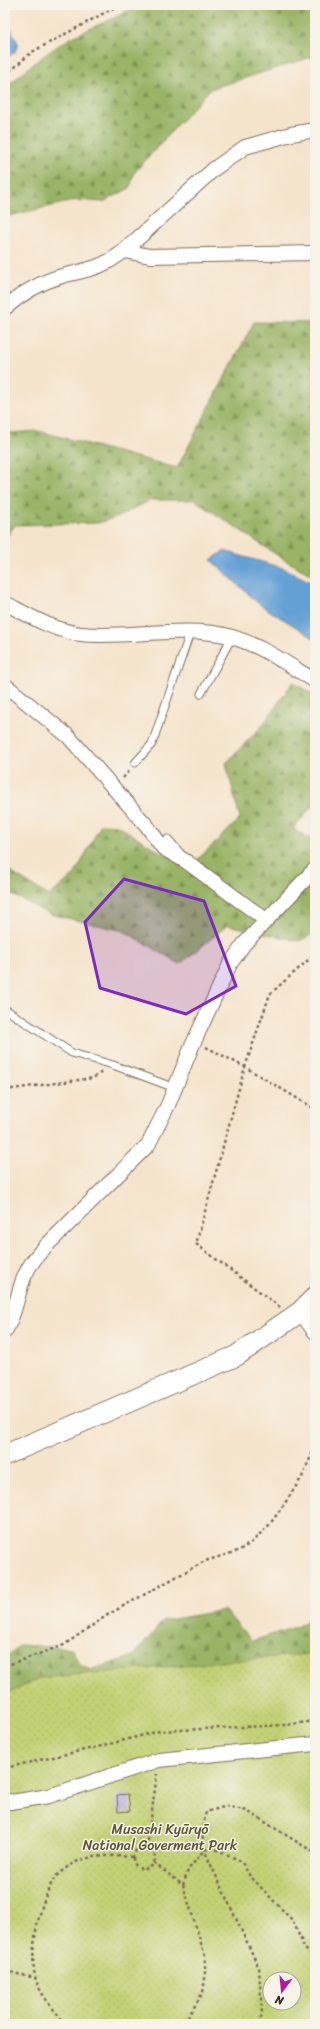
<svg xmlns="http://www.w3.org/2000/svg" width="320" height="2029" font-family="Sriracha,sans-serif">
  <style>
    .forest { fill: url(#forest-firs); stroke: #6a6f42 }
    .park { fill: url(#park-dots); stroke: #7e7e4a; fill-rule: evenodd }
    .water { fill: #65a0d5; stroke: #50657a }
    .building { fill: url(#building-hatch) }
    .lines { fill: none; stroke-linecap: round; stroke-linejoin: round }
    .lane-casing { stroke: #7c6b5b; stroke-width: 9 }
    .street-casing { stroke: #7c6b5b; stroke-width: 16 }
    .secondary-casing { stroke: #7c6b5b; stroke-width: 22 }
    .path { stroke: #7c6b5b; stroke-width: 2.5; stroke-dasharray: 3 3; stroke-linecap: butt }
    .lane { stroke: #fff; stroke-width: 7 }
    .street { stroke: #fff; stroke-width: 14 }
    .secondary { stroke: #fff; stroke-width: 20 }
    .marked { fill: #7b2cbf; fill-opacity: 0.2; stroke: #7b2cbf; stroke-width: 3; stroke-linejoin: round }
    .labels { text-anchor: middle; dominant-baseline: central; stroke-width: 3; stroke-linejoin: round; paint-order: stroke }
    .park-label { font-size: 14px; fill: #5d5434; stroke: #f7f3e8 }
  </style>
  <defs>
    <pattern id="forest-firs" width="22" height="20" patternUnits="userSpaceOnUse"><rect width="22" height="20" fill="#99b466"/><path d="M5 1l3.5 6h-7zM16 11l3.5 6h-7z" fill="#7e9353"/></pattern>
    <pattern id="park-dots" width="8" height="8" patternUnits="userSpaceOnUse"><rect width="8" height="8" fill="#c2d275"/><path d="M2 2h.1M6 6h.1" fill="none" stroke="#a8b465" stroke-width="1.8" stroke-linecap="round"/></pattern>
    <pattern id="building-hatch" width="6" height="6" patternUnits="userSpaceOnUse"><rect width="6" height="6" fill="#b8adef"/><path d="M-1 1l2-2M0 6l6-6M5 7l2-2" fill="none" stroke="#978dc1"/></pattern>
  </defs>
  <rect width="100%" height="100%" fill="#f7f3e8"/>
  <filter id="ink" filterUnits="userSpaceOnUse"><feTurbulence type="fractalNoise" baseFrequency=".025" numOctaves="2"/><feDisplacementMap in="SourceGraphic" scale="8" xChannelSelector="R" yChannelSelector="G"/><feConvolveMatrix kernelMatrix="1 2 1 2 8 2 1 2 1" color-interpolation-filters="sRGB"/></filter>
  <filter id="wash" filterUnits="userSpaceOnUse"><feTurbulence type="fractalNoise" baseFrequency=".012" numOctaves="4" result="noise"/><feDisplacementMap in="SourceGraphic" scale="16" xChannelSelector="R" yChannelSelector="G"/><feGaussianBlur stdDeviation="0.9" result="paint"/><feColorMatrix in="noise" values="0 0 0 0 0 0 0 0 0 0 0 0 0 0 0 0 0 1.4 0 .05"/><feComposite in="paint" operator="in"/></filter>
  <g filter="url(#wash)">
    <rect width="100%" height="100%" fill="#f5e4cc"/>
    <path class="forest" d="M 137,5 L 315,5 L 315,56 L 210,89 L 134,173 L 130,188 L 103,202 L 77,200 L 5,217 L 5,88 C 26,69 47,52 71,38 C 93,26 116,19 137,5 Z
      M 254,322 L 315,323 L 315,577 L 280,557 L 195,500 L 151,500 L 117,517 L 98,523 L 15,525 L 5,539 L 5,430 L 10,433 L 38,431 L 177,468 Z
      M 293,682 L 315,696 L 315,803 L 293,829 L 311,839 L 315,837 L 315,933 L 299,941 L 228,925 L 180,964 L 124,931 L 50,914 L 5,891 L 5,865 L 15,875 L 49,896 L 75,874 L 101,824 L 117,825 L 165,855 L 196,861 L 240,819 L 226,763 L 262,726 Z
      M 224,1610 L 252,1641 L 296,1627 L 315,1616 L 315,1710 L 5,1756 L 5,1658 L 20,1645 L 71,1648 L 79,1664 L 90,1670 L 134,1656 L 163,1621 Z"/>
    <path class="park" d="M 315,1651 L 315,2024 L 5,2024 L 5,1695 L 40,1678 L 309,1654 ZM 270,1979 L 294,1979 L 294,2003 L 270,2003 Z"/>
    <path class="water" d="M 5,18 L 18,43 L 15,52 L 5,59 Z
      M 224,551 L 283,568 L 315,584 L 315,639 L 259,604 L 211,560 Z"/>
    <g id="blocks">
      <path class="building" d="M 128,1794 L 130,1811 L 118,1812 L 117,1795 Z"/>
    </g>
  </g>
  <g filter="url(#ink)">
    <use href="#blocks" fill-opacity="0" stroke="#7c6b5b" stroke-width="1"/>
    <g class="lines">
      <g class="lane-casing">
        <path id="lane" d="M 201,694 L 232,637
          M 135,763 L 152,744 L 190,633
          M 168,839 L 181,854
          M 5,1009 L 72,1053 L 113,1065 L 175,1088"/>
      </g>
      <g class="street-casing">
        <path id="street" d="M 124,251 L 150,256 L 315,253
          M 5,308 C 21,294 41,282 62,276 C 89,269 101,269 124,251 L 214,169 L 245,147 L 291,134 L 315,130
          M 5,603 C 28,615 54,631 81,634 C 127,639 188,624 232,637 C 262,646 289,665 315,681
          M 5,685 L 68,736 L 147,826 L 163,848 L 187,862 L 266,920
          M 300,1312 L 315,1332
          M 5,1331 C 16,1314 17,1293 25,1275 C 30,1264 37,1255 45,1247 L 148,1145 L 168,1105 L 192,1046 L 230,964 L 244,944 L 315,869
          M 5,1800 L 11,1802 L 49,1796 L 159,1760 L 315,1744"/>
      </g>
      <g class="secondary-casing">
        <path id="secondary" d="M 5,1455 L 236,1356 L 300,1312 L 315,1297"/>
      </g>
      <path class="path" d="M 5,75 L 32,52 L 119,5
        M 123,778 L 130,770
        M 206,1047 L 245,1067 L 315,1109
        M 5,1090 L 93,1078 L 102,1072
        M 280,1307 L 196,1244 L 245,1067 L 270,994 L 315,954
        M 5,1666 L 64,1645 L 109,1614 L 205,1561 L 238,1551 L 251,1543 L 270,1524 L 287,1500 L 302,1477 L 315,1447
        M 5,1768 L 106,1745 L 159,1731 L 285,1725 L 315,1721
        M 147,1847 L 157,1774
        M133 1858a11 11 0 1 1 22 0a11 11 0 1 1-22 0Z
        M 154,1863 L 183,1885 L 205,1956 L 205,1979 L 203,1992 L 184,2024
        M 183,1885 L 188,1870 L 204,1850 L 213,1848 L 241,1861 L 250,1876 L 293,1921 L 305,1949 L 315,1957
        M 5,1971 L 35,1978
        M 66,2024 C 55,2012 38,1992 35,1976 C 29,1949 40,1902 54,1879 C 58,1873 70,1865 76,1862 C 93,1854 115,1856 133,1857
        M 259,2024 L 262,2014 L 259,1968 L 204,1850 L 202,1831 L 206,1812 L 227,1806 L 247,1811 L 315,1853"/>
      <use href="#lane" class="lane"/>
      <use href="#street" class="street"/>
      <use href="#secondary" class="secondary"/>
    </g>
  </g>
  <path class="marked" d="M 124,879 L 204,901 L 236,986 L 186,1014 L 100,988 L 85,922 Z"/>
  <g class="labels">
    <g class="park-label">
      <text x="160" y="1829">Musashi Kyūryō<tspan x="160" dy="16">National Goverment Park</tspan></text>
    </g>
  </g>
  <rect width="320" height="2029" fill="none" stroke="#f7f3e8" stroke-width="20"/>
  <g transform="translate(282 1991) rotate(196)"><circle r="19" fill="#f7f3e8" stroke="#aca397"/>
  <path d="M0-3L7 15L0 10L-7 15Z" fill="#b5179e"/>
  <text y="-6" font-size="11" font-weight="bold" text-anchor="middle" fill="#3b2a1e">N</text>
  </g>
</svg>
